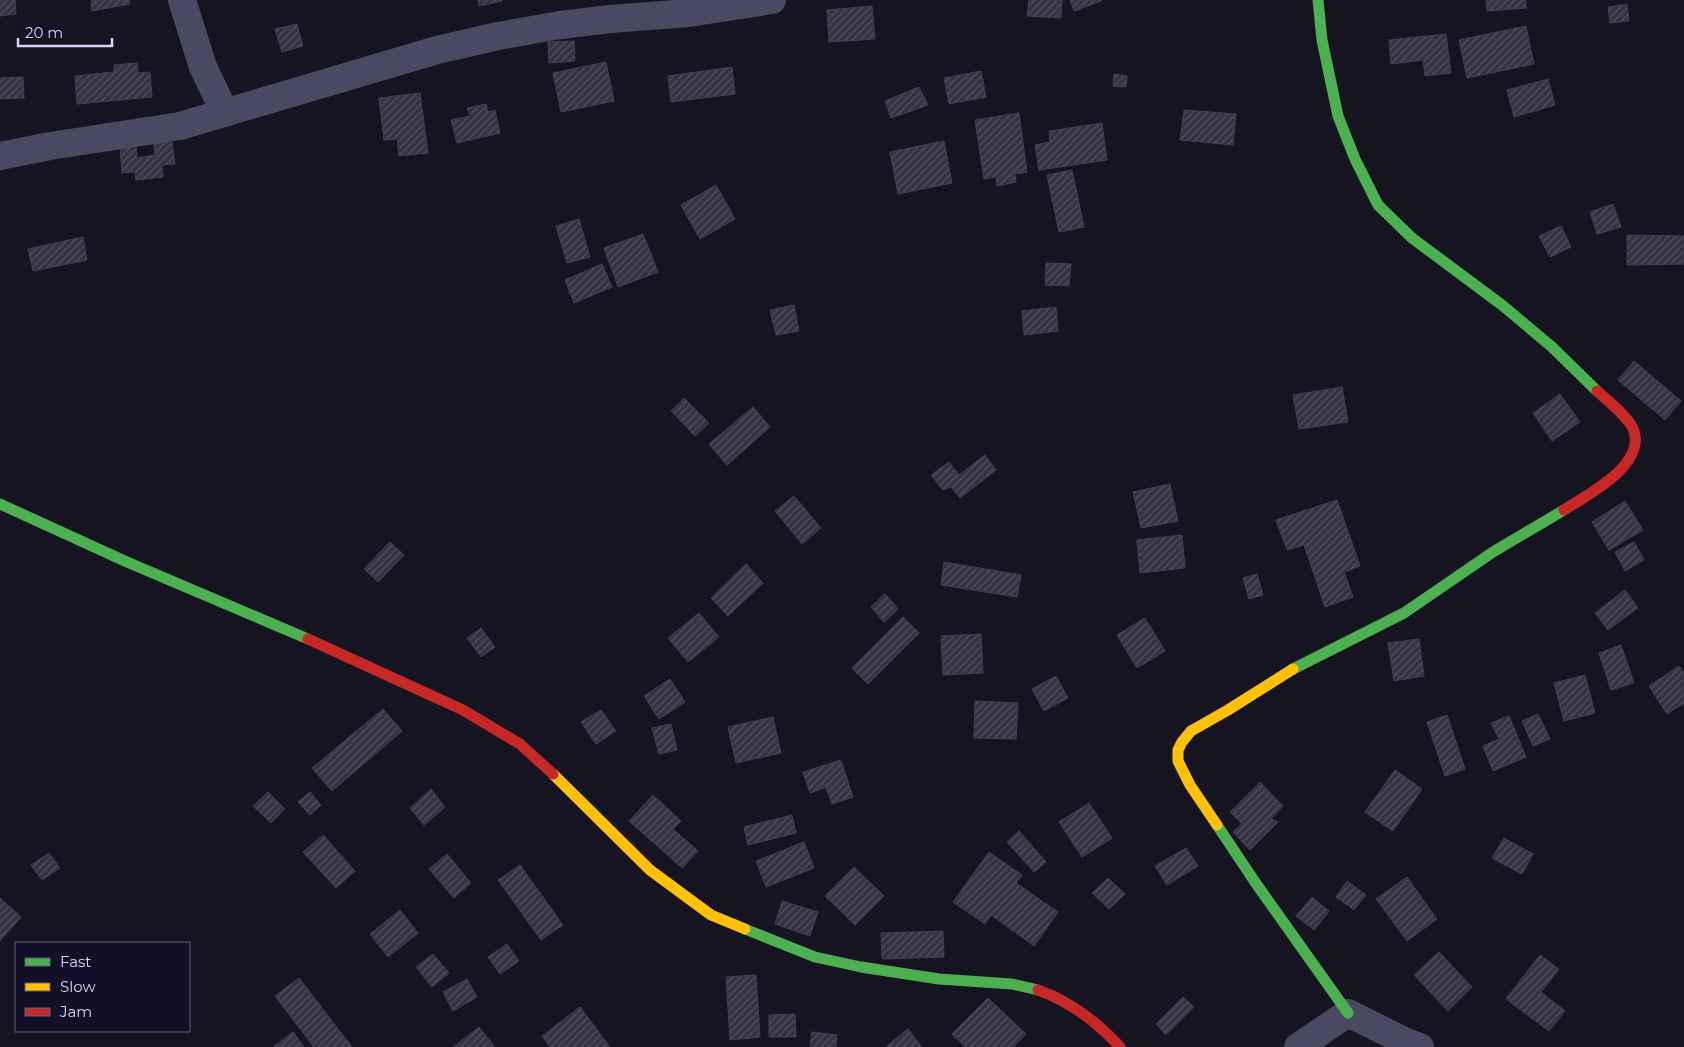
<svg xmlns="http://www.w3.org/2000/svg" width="1684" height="1047" font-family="Montserrat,sans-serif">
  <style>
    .building { fill: url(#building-hatch); stroke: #433f54 }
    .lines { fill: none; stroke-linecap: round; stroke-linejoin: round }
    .street { stroke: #4a4962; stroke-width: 28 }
    .fast { stroke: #4caf50; stroke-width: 11 }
    .slow { stroke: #ffc107; stroke-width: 11 }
    .jam { stroke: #c62828; stroke-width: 11 }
  </style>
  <defs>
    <pattern id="building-hatch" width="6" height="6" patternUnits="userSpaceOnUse" patternTransform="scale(1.25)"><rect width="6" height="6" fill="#343243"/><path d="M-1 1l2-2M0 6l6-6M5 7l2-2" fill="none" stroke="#514f5f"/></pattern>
  </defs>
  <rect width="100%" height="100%" fill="#161421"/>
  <path class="building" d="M 0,0 L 15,0 L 16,14 L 0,16 Z
    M 91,0 L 129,0 L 130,4 L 92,11 Z
    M 478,0 L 502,0 L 502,1 L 479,6 Z
    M 1029,0 L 1062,0 L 1061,18 L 1027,16 Z
    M 1070,0 L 1101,0 L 1101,1 L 1074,11 Z
    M 1486,0 L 1526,0 L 1526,8 L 1487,11 Z
    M 1627,4 L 1629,21 L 1610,23 L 1608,7 Z
    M 872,6 L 875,39 L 829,42 L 827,10 Z
    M 297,24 L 303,46 L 282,52 L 275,29 Z
    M 1526,26 L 1534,64 L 1467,78 L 1459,40 Z
    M 1446,34 L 1451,73 L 1425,76 L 1423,60 L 1391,64 L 1389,40 Z
    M 574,41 L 575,61 L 549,63 L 548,42 Z
    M 606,62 L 614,101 L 561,112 L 553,73 Z
    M 137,63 L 138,73 L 150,72 L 152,97 L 77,104 L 75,76 L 114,72 L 114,65 Z
    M 732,67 L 735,94 L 671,102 L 668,76 Z
    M 981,71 L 986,97 L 949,104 L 944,78 Z
    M 1114,74 L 1127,76 L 1126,87 L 1113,86 Z
    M 23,77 L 24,98 L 0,99 L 0,78 Z
    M 1548,79 L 1555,105 L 1514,117 L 1507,90 Z
    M 919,87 L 928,105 L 891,118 L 885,101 Z
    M 420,93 L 428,153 L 399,156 L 397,139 L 384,140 L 379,98 Z
    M 486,104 L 488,112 L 495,110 L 500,133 L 457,143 L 451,120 L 470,116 L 467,108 Z
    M 1184,110 L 1236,114 L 1233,145 L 1180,140 Z
    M 1019,113 L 1027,172 L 1015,174 L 1016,182 L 997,186 L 996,177 L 984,179 L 975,120 Z
    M 1102,123 L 1107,160 L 1039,170 L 1035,145 L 1050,142 L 1049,131 Z
    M 944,141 L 952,183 L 898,194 L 890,152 Z
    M 172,142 L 175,164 L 162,165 L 163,177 L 136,180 L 135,172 L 122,173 L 120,146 L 136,144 L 137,158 L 155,155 L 154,144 Z
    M 1072,170 L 1084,227 L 1059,232 L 1047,175 Z
    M 716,185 L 735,219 L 700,239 L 681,205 Z
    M 1613,204 L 1621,227 L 1597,234 L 1590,212 Z
    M 579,219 L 590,257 L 567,263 L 556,226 Z
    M 1561,226 L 1571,247 L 1550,257 L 1539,236 Z
    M 643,234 L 658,272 L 618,287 L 604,248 Z
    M 1627,235 L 1684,236 L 1684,264 L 1627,265 Z
    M 83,237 L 87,260 L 33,271 L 28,249 Z
    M 1046,263 L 1071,264 L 1069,286 L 1045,285 Z
    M 602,264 L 612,287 L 574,303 L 565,280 Z
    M 794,305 L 799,331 L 776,335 L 770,310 Z
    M 1056,307 L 1058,331 L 1024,335 L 1022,311 Z
    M 1634,361 L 1681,401 L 1665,420 L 1618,380 Z
    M 1342,387 L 1348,422 L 1299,429 L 1293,395 Z
    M 1560,394 L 1580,422 L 1552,441 L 1533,413 Z
    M 684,398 L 709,423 L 695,436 L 671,411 Z
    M 753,407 L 770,427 L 727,465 L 709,444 Z
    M 985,455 L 996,470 L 960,498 L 951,487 L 943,490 L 931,475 L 949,462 L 959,475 Z
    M 1170,484 L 1178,521 L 1141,528 L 1133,492 Z
    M 794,496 L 821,528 L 802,544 L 775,511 Z
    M 1337,500 L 1360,566 L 1344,572 L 1353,597 L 1325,607 L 1304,545 L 1287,550 L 1276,520 Z
    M 1625,501 L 1643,530 L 1609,550 L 1592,522 Z
    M 1182,535 L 1185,568 L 1140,573 L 1137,540 Z
    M 390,542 L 404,555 L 378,582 L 364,569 Z
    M 1634,542 L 1644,560 L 1625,571 L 1615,552 Z
    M 944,562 L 1021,575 L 1017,597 L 941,585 Z
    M 746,564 L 763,583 L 728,616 L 711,598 Z
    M 1257,574 L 1263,595 L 1249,599 L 1243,578 Z
    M 1625,590 L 1638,608 L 1608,630 L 1595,613 Z
    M 885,594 L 898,609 L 884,622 L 871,607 Z
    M 699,613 L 719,637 L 688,662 L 668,638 Z
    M 903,617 L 919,633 L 868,684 L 852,668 Z
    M 1145,618 L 1165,651 L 1137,668 L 1117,635 Z
    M 481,628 L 495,647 L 481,657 L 467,638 Z
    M 981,634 L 983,673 L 943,675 L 941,636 Z
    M 1419,639 L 1424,676 L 1394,681 L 1388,643 Z
    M 1621,645 L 1634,683 L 1611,690 L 1599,653 Z
    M 1679,666 L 1684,673 L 1684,703 L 1667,714 L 1649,686 Z
    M 1585,675 L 1595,713 L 1564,721 L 1554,683 Z
    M 1056,676 L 1068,698 L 1044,711 L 1032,689 Z
    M 670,679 L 685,702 L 659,719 L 644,696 Z
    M 975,701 L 1018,703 L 1016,739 L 974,738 Z
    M 383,709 L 402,731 L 332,791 L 312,768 Z
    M 601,710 L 616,731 L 596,744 L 581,722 Z
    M 1538,714 L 1550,739 L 1533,746 L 1522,721 Z
    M 1447,715 L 1465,769 L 1445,776 L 1427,722 Z
    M 1509,716 L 1526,757 L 1493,771 L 1483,746 L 1499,739 L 1491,723 Z
    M 773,717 L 781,753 L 736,763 L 728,727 Z
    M 671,724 L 677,750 L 659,754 L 652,728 Z
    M 841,760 L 853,797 L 832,804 L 826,787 L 810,793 L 803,772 Z
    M 1395,770 L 1422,789 L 1393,831 L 1365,812 Z
    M 1260,782 L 1283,806 L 1271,819 L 1278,822 L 1250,850 L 1233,832 L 1242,824 L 1230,812 Z
    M 431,789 L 445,807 L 424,825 L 410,808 Z
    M 268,792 L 285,809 L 271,823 L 253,806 Z
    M 310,792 L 321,805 L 310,815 L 298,802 Z
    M 653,795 L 681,821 L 673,829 L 698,851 L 682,868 L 629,821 Z
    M 1089,803 L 1112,838 L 1082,857 L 1059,822 Z
    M 792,815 L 796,833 L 748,845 L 744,827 Z
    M 1019,831 L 1046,862 L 1034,872 L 1007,842 Z
    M 323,835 L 355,871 L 336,888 L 303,852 Z
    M 1504,838 L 1533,854 L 1522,874 L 1492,858 Z
    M 804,842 L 814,868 L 766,887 L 756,861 Z
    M 1186,848 L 1198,866 L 1167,885 L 1155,866 Z
    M 989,852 L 1022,875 L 1016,883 L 1058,912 L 1034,946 L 991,915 L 985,924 L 953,902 Z
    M 49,853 L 60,868 L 42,880 L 31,865 Z
    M 447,854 L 471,883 L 454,898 L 429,869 Z
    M 520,865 L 563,925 L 541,940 L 498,880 Z
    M 854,867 L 884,896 L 855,925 L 825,896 Z
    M 1407,877 L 1437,919 L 1407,941 L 1376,899 Z
    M 1108,878 L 1125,894 L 1109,909 L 1092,893 Z
    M 1347,881 L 1366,895 L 1354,910 L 1336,897 Z
    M 1312,897 L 1329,911 L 1314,930 L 1296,916 Z
    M 0,898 L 21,917 L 0,941 Z
    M 782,901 L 818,912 L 810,936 L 775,924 Z
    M 400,910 L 418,933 L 388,957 L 370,934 Z
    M 943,931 L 944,957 L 882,959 L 881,933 Z
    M 507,944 L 519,961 L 500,974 L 488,957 Z
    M 1439,952 L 1472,987 L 1448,1011 L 1414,975 Z
    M 433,954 L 449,973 L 432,987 L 416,967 Z
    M 1540,955 L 1559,969 L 1541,992 L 1565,1011 L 1549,1031 L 1506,999 Z
    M 756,975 L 760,1037 L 730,1040 L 726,977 Z
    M 299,978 L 352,1047 L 314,1047 L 275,996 Z
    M 467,979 L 477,997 L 453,1011 L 443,992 Z
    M 1183,997 L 1194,1007 L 1166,1035 L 1156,1024 Z
    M 988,998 L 1026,1034 L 1013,1047 L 966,1047 L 952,1034 Z
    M 580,1007 L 610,1047 L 550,1047 L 542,1036 Z
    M 795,1014 L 796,1037 L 769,1037 L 769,1015 Z
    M 479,1027 L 495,1047 L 453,1047 Z
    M 908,1029 L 922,1047 L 886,1047 Z
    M 293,1032 L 304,1047 L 273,1047 Z
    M 812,1032 L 837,1035 L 836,1047 L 810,1047 Z"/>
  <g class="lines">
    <path class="street" d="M 182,0 L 203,67 L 225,113
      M 0,156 L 50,146 L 180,126 L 437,50 L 498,36 L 560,25 L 610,19 L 689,13 L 772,0
      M 1298,1047 L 1348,1013 L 1404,1041 L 1420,1047"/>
    <path class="fast" d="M 1318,0 L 1322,40 L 1338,116 L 1355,159 L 1378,205 L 1412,238 L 1502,305 L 1552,347 L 1597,391
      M 0,504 L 127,562 L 308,639
      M 1293,669 L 1404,613 L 1493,552 L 1564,510
      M 1217,825 L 1255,882 L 1348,1013
      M 745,929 L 815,957 L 861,967 L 939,979 L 1012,984 L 1038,990"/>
    <path class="slow" d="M 553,774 L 650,870 L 711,915 L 745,929
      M 1217,825 L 1190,785 L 1178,761 L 1178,750 L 1182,742 L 1191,731 L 1228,710 L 1293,669"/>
    <path class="jam" d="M 1564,510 C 1587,495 1645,466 1634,431 C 1630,418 1608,401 1597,391
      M 308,639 L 463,710 L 520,744 L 553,774
      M 1038,990 C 1069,1001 1098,1023 1120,1047"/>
  </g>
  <rect x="15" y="942" width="175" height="90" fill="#130f26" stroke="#625e7d"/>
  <rect x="25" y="958" width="25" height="8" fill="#4caf50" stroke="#625e7d"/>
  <text x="60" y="967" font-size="15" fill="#d9d4ff">Fast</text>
  <rect x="25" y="983" width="25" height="8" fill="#ffc107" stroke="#625e7d"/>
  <text x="60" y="992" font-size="15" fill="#d9d4ff">Slow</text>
  <rect x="25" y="1008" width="25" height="8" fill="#c62828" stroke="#625e7d"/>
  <text x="60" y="1017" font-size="15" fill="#d9d4ff">Jam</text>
  <path d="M18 38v8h94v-8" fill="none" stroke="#d9d4ff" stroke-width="2.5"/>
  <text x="25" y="38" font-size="15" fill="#d9d4ff" stroke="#130f26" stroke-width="4" paint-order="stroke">20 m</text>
</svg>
